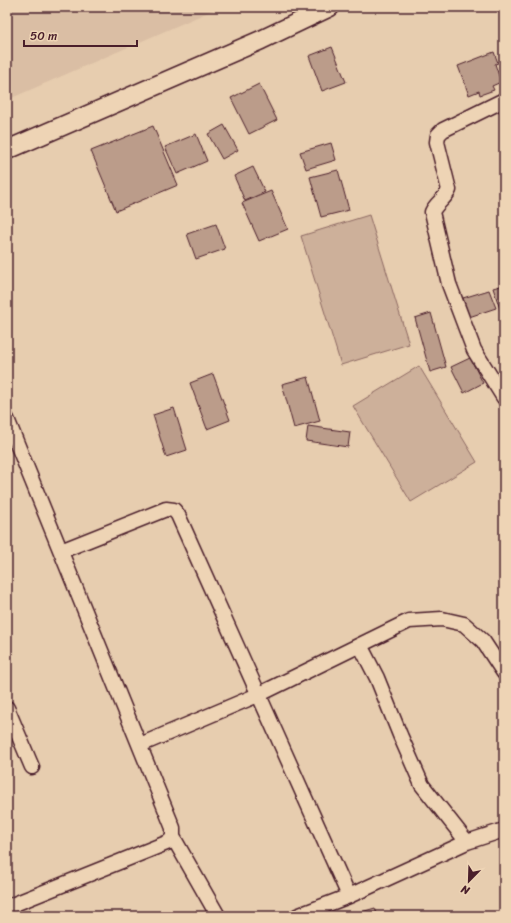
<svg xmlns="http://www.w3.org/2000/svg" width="511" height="923" font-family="Sriracha,sans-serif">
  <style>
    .built { fill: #dabea4 }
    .green { fill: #cdb09a; stroke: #8c6862 }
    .building { fill: #bb9c8a; stroke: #4a1f2b }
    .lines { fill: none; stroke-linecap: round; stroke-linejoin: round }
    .minor-casing { stroke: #4a1f2b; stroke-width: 17 }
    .major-casing { stroke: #4a1f2b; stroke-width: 21 }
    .minor { stroke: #eed4b5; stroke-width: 14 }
    .major { stroke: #eed4b5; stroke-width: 18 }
  </style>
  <rect width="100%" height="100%" fill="#e7cdaf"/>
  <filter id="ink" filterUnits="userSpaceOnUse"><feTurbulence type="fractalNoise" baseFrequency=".025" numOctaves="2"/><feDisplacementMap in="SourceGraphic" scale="8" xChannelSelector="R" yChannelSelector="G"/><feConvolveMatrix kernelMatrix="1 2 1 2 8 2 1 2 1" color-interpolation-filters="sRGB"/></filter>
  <g filter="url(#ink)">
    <path class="built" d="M 7,7 L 220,7 L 7,100 Z"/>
    <path class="green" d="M 369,215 L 409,344 L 341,365 L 301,236 Z
      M 419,366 L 477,462 L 411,502 L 353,406 Z"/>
    <path class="building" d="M 332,47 L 346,82 L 322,91 L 309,56 Z
      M 494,52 L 498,63 L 495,64 L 501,82 L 492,86 L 494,90 L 480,95 L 479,91 L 469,95 L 458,66 Z
      M 259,84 L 277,120 L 249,134 L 231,98 Z
      M 224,125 L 238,150 L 222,159 L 208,134 Z
      M 153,126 L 178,185 L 116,211 L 91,151 Z
      M 196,134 L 207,161 L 177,174 L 165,147 Z
      M 331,143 L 336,160 L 306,169 L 300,152 Z
      M 253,167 L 265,192 L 245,201 L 234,176 Z
      M 338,170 L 349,210 L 321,217 L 310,177 Z
      M 271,191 L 288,229 L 259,241 L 242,203 Z
      M 216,224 L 225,249 L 196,259 L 187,234 Z
      M 504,285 L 504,321 L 493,288 Z
      M 489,290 L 496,308 L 469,317 L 463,298 Z
      M 431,313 L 446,367 L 430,372 L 415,318 Z
      M 470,358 L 483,383 L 464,393 L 451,367 Z
      M 213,374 L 230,420 L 207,429 L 190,383 Z
      M 308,377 L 320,421 L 294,428 L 282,384 Z
      M 174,408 L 187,450 L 166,457 L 153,415 Z
      M 308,426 L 350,432 L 348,447 L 306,441 Z
      M 375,908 L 378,916 L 348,916 Z"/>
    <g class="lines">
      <g class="minor-casing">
        <path id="minor" d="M 504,100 L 443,130 L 438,135 L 437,142 L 449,190 C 445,199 436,203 432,212 L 449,284 L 474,350 L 504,398
          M 7,419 L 173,828 L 173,837 L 218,916
          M 61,551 L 166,509 L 174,510 L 178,515 L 349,896
          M 360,645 L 377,678 L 400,735 L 422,785 L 467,842
          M 7,708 L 32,767
          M 140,745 L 260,694 L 409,621 L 442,619 L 464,624 L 483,641 L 504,673
          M 7,907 L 169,842 L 173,837
          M 297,916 L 349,896 L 467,842 L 504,830"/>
      </g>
      <g class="major-casing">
        <path id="major" d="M 7,150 L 261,40 L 330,7"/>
      </g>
      <use href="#minor" class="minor"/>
      <use href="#major" class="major"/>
    </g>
  </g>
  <rect width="511" height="923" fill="none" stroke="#eed4b5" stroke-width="24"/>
  <rect x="12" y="12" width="487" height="899" fill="none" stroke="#4a1f2b" stroke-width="1.5" filter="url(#ink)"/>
  <g transform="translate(469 881) rotate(203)" stroke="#eed4b5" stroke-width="3" paint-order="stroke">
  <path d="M0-3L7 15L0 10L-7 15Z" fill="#4a1f2b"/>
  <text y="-6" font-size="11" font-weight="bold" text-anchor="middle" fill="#4a1f2b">N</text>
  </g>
  <path d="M24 40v6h113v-6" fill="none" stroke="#4a1f2b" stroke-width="2"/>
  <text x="30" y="40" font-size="12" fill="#4a1f2b" stroke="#eed4b5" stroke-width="3" paint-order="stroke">50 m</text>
</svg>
